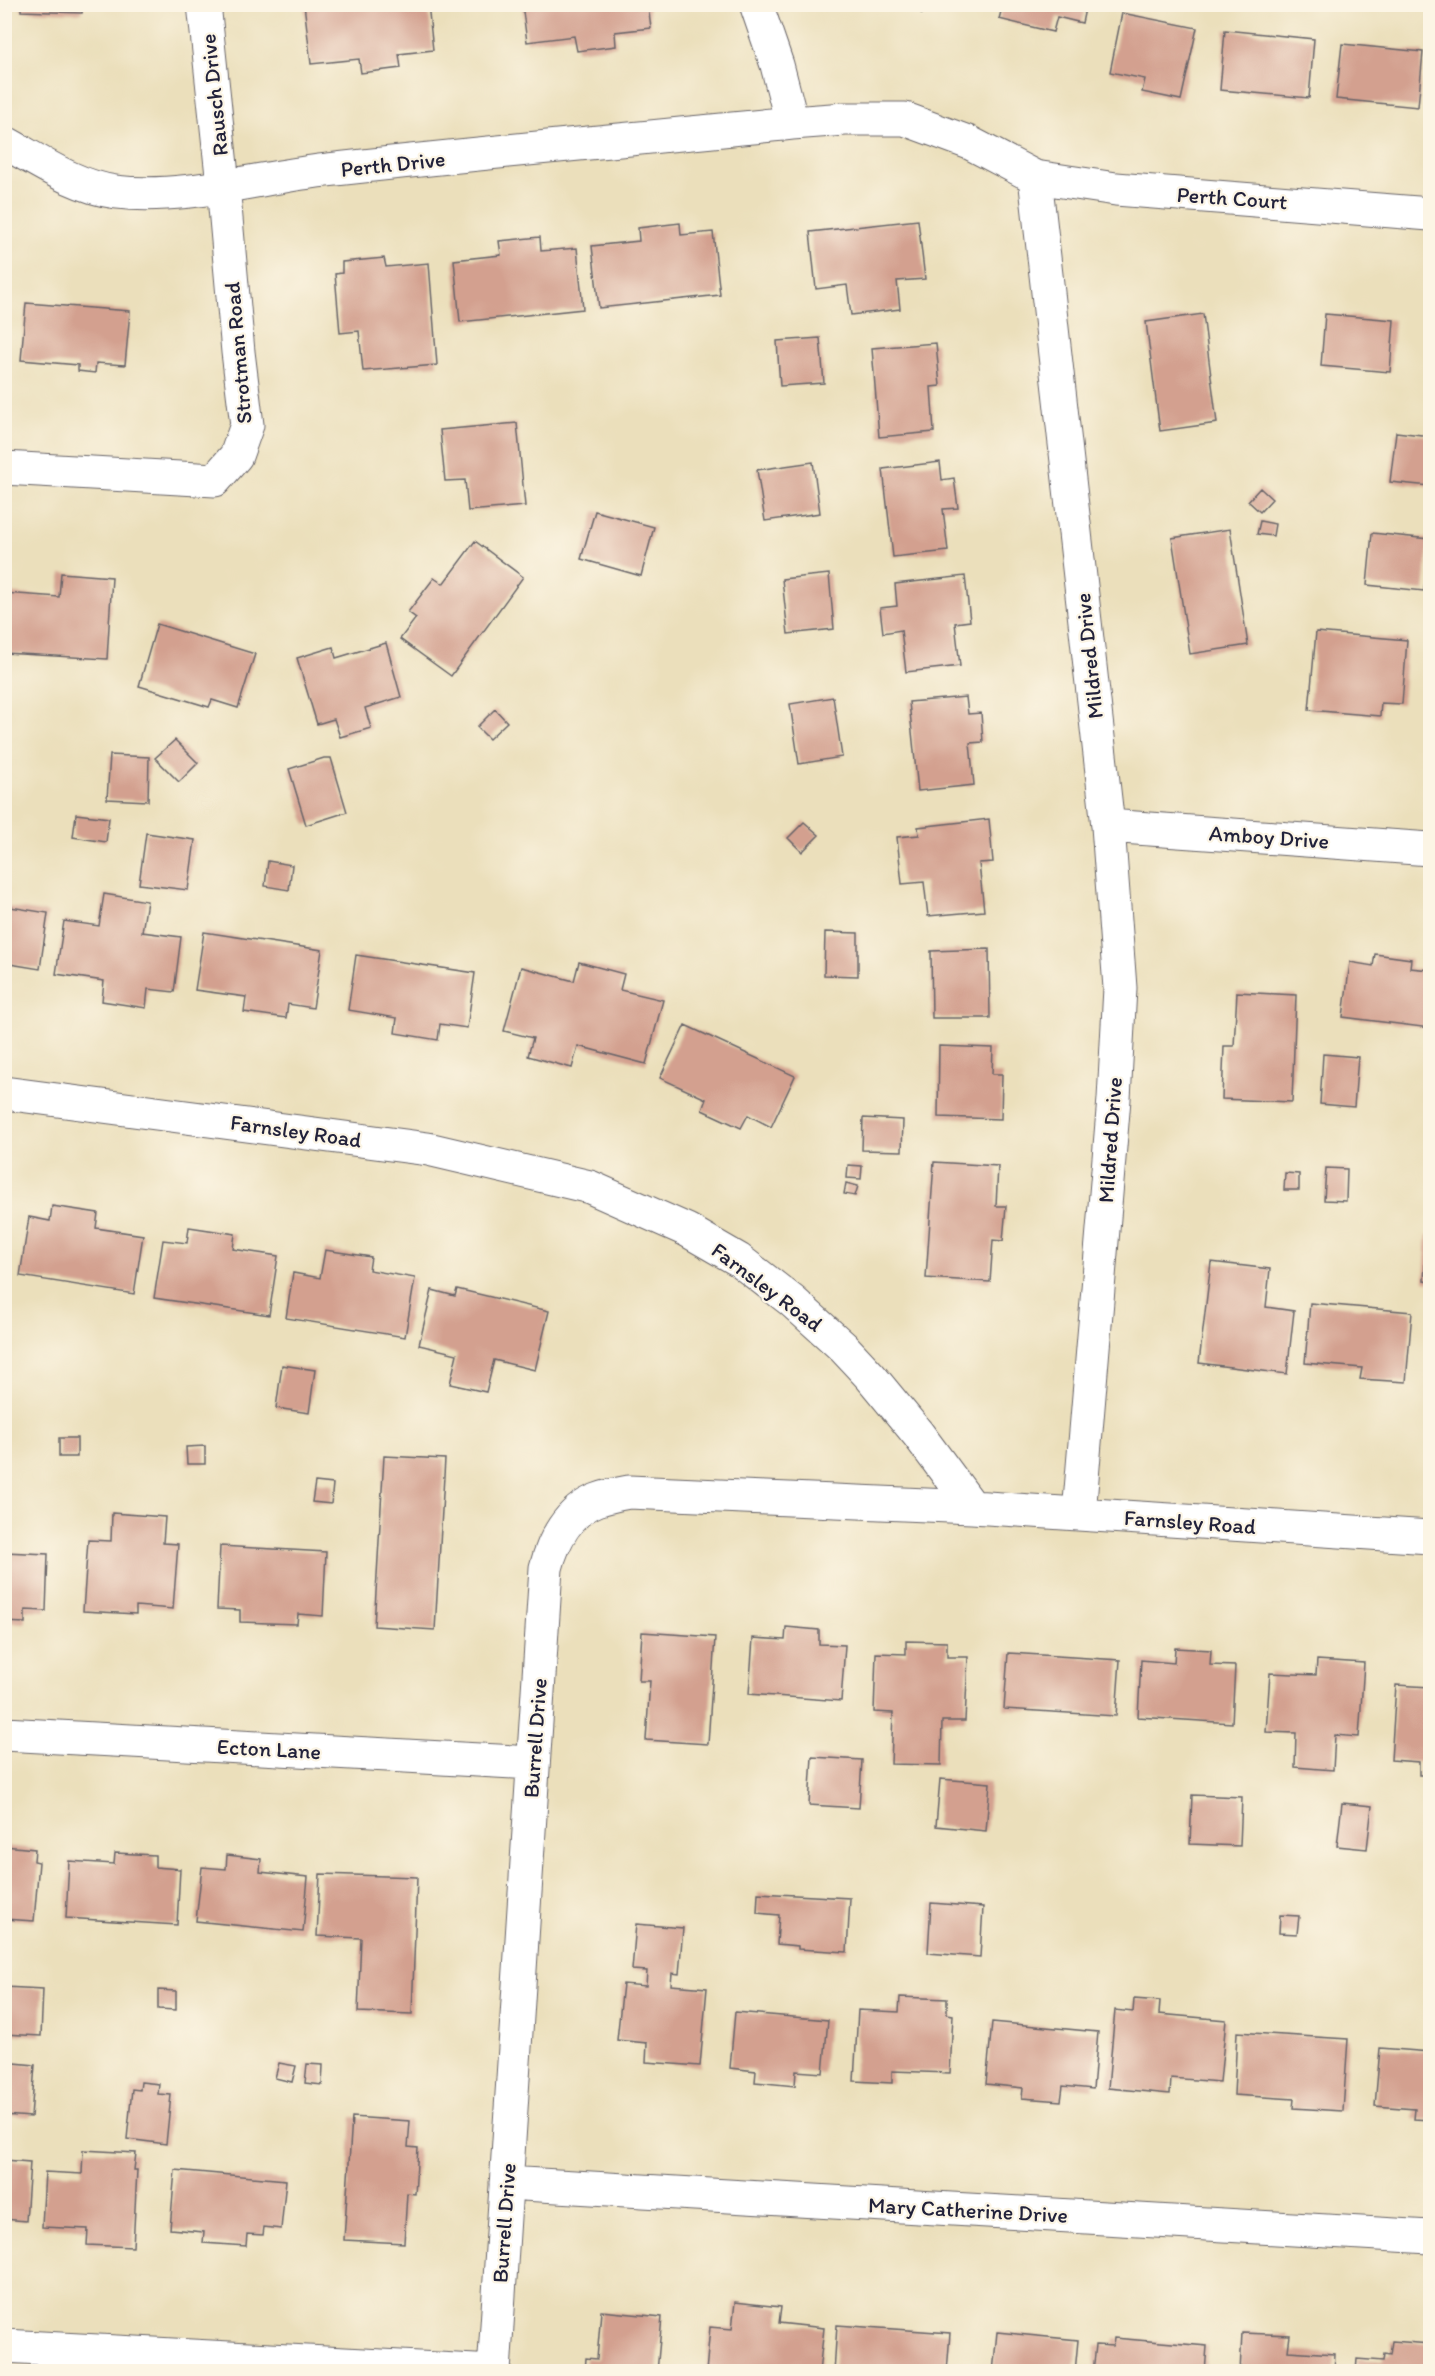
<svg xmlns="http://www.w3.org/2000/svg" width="1435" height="2376" font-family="Itim,sans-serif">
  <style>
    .building { fill: #d3a08f }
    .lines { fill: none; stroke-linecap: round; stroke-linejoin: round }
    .minor-casing { stroke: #686468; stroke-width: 35 }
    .minor { stroke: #fff; stroke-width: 33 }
    .labels { text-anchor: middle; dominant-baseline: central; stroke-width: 4.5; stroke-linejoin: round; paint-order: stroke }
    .street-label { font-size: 22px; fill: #22223b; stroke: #fcf5e5 }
  </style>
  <rect width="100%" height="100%" fill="#fcf5e5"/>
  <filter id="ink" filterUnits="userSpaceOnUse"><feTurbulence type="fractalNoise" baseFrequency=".0167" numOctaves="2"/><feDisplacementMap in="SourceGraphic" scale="12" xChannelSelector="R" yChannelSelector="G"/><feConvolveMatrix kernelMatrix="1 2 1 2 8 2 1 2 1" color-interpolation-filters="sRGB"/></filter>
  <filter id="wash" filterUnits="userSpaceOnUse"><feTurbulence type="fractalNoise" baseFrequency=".008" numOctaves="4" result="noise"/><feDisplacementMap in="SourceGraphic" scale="24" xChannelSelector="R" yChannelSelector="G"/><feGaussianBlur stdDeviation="1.35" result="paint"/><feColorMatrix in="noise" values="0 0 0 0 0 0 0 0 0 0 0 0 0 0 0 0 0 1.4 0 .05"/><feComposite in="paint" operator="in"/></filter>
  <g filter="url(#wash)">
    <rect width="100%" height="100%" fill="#ebdfbb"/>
    <g id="blocks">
      <path class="building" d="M 21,4 L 83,4 L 82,13 L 21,11 Z
        M 304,4 L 428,4 L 433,50 L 399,54 L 401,68 L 361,73 L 359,59 L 311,64 Z
        M 522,4 L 648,4 L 651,28 L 615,32 L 616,46 L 577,51 L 574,36 L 527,42 Z
        M 912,4 L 931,4 L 922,14 Z
        M 1003,4 L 1086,4 L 1082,23 L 1057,17 L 1053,32 L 999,19 Z
        M 1122,13 L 1197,28 L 1181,100 L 1142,92 L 1145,79 L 1110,72 Z
        M 1225,30 L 1314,39 L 1309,98 L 1220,90 Z
        M 1342,44 L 1423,52 L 1418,107 L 1336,99 Z
        M 918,220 L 925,279 L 897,281 L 900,309 L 851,315 L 847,285 L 816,289 L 810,232 Z
        M 680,223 L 681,235 L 713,232 L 720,295 L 599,308 L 592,246 L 639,241 L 638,228 Z
        M 540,237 L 541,251 L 577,248 L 583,309 L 460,322 L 454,260 L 501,255 L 499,241 Z
        M 384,258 L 386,267 L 429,263 L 437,365 L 363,371 L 359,331 L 340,333 L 335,274 L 342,273 L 342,262 Z
        M 26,303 L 130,311 L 125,365 L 96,363 L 95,373 L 78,371 L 78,365 L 21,360 Z
        M 1203,314 L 1217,423 L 1160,431 L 1146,322 Z
        M 1325,314 L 1394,320 L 1390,372 L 1321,366 Z
        M 820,338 L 824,383 L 780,386 L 777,341 Z
        M 1429,338 L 1430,338 L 1430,381 L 1426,381 Z
        M 936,343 L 940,386 L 931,387 L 934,432 L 879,437 L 872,348 Z
        M 517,423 L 525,506 L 468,511 L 465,480 L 445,481 L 440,430 Z
        M 1396,432 L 1430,436 L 1430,486 L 1390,482 Z
        M 813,462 L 820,513 L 765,521 L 757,470 Z
        M 940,462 L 942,480 L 954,478 L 958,508 L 943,509 L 948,551 L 893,557 L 883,469 Z
        M 1260,488 L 1272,499 L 1260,512 L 1248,501 Z
        M 595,511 L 654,527 L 641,576 L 581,559 Z
        M 1260,521 L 1275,524 L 1273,536 L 1257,534 Z
        M 1230,529 L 1248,645 L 1190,654 L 1172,538 Z
        M 1372,533 L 1429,539 L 1424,591 L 1367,585 Z
        M 475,541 L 523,577 L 451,676 L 400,639 L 416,618 L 408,612 L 434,578 L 443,584 Z
        M 61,573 L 112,577 L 107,659 L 4,653 L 4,593 L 59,597 Z
        M 829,574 L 834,629 L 788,634 L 782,579 Z
        M 965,576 L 970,621 L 955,623 L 960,666 L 906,672 L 901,630 L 883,633 L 880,608 L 897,606 L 895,584 Z
        M 157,624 L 255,654 L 238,708 L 212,700 L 209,707 L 139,686 Z
        M 1316,632 L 1407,640 L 1402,704 L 1381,703 L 1380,716 L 1309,710 Z
        M 386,643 L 401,697 L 365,708 L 371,728 L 340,737 L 334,719 L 317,724 L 297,658 L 333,647 L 336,658 Z
        M 833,697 L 842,757 L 799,764 L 790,704 Z
        M 966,697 L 968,714 L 981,713 L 983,742 L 970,743 L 974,785 L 918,791 L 909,702 Z
        M 495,709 L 507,722 L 489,739 L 477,727 Z
        M 4,715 L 9,716 L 6,739 L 4,739 Z
        M 175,740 L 198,763 L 179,782 L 155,758 Z
        M 110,755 L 149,757 L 148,801 L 107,799 Z
        M 324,758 L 331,758 L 347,812 L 306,825 L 289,769 Z
        M 76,814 L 109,818 L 106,842 L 73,837 Z
        M 989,819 L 993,862 L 979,863 L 984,911 L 928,916 L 924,882 L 902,884 L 897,837 L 919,835 L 918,827 Z
        M 804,822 L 819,835 L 802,852 L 788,838 Z
        M 146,833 L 195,840 L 188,890 L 139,884 Z
        M 268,861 L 292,865 L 289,890 L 265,886 Z
        M 104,894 L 147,901 L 142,932 L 181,937 L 174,992 L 148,989 L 146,1008 L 102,1001 L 104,981 L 56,974 L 64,921 L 99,926 Z
        M 4,906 L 48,913 L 40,969 L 4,963 Z
        M 204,932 L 322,950 L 313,1008 L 288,1004 L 286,1018 L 244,1012 L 246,997 L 195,990 Z
        M 825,932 L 858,933 L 858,976 L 824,975 Z
        M 989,949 L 990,1018 L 932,1018 L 931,951 Z
        M 1375,954 L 1411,959 L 1410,968 L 1430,970 L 1430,1028 L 1343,1017 L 1350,962 L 1373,966 Z
        M 356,955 L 475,973 L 467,1028 L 440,1024 L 438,1040 L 395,1033 L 397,1018 L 348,1010 Z
        M 579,962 L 624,974 L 620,990 L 663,1000 L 646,1064 L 578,1046 L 572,1068 L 528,1056 L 533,1038 L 504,1031 L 521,967 L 574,981 Z
        M 1237,992 L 1296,995 L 1292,1102 L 1222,1099 L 1224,1046 L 1234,1046 Z
        M 685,1025 L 795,1076 L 771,1127 L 748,1115 L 741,1128 L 702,1110 L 706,1099 L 660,1078 Z
        M 939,1046 L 993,1048 L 992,1074 L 1002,1074 L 1001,1119 L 938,1117 Z
        M 1323,1054 L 1358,1057 L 1354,1107 L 1320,1104 Z
        M 863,1118 L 903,1120 L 902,1151 L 862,1150 Z
        M 934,1162 L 998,1166 L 996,1206 L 1006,1206 L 1003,1241 L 993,1240 L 990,1282 L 926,1278 Z
        M 848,1165 L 862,1166 L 861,1179 L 847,1178 Z
        M 1326,1168 L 1347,1169 L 1346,1201 L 1324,1200 Z
        M 1285,1173 L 1299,1174 L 1299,1190 L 1284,1190 Z
        M 846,1183 L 858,1186 L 855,1196 L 844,1194 Z
        M 52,1206 L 98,1213 L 96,1228 L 143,1235 L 134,1294 L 20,1276 L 29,1217 L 50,1221 Z
        M 189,1227 L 235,1234 L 233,1249 L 278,1256 L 269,1315 L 154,1298 L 163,1240 L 187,1243 Z
        M 1427,1235 L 1430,1235 L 1430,1282 L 1424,1281 Z
        M 325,1250 L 371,1257 L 369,1270 L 415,1278 L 405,1337 L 286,1318 L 293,1273 L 320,1278 Z
        M 1211,1262 L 1270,1269 L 1266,1307 L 1294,1311 L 1287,1374 L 1199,1363 Z
        M 457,1289 L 549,1311 L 535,1370 L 494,1360 L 486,1392 L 450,1384 L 457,1354 L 419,1345 L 432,1290 L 455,1296 Z
        M 1310,1303 L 1412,1312 L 1406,1382 L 1360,1379 L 1362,1368 L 1305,1363 Z
        M 282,1365 L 315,1370 L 309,1413 L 276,1408 Z
        M 59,1438 L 77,1438 L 77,1457 L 59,1457 Z
        M 205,1446 L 205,1464 L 187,1464 L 186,1447 Z
        M 384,1456 L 445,1459 L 435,1630 L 374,1626 Z
        M 315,1482 L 333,1484 L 331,1504 L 312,1502 Z
        M 112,1513 L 165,1517 L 163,1543 L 178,1544 L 173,1609 L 136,1606 L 136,1614 L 83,1611 L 88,1540 L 111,1541 Z
        M 220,1546 L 326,1552 L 323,1616 L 298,1614 L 297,1624 L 240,1622 L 240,1610 L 217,1609 Z
        M 4,1552 L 48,1554 L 46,1611 L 25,1610 L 25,1623 L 4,1622 Z
        M 786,1627 L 819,1630 L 819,1644 L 845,1645 L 841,1701 L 749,1694 L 753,1638 L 785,1640 Z
        M 642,1632 L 715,1637 L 708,1744 L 646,1740 L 650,1681 L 639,1681 Z
        M 906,1641 L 947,1642 L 947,1657 L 968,1657 L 965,1721 L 942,1721 L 941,1765 L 891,1764 L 893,1713 L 874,1712 L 876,1653 L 906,1654 Z
        M 1175,1648 L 1211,1650 L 1210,1665 L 1235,1666 L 1232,1723 L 1138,1717 L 1141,1660 L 1174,1663 Z
        M 1008,1653 L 1120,1660 L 1116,1716 L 1004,1709 Z
        M 1317,1660 L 1364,1663 L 1359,1737 L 1335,1735 L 1333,1770 L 1295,1767 L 1296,1733 L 1266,1732 L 1270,1673 L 1316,1675 Z
        M 1396,1685 L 1430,1687 L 1430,1775 L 1419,1775 L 1419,1762 L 1391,1760 Z
        M 812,1757 L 862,1760 L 859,1808 L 809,1805 Z
        M 940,1779 L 990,1783 L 986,1831 L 936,1826 Z
        M 1192,1795 L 1242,1797 L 1240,1846 L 1190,1844 Z
        M 1342,1803 L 1372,1806 L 1367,1849 L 1337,1846 Z
        M 4,1846 L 35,1849 L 34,1861 L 39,1862 L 34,1921 L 4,1919 Z
        M 115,1853 L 155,1855 L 155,1867 L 180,1869 L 177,1925 L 66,1918 L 69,1861 L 114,1864 Z
        M 227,1855 L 261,1859 L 260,1872 L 308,1877 L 303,1932 L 196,1921 L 202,1867 L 226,1869 Z
        M 320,1874 L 417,1877 L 412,2014 L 358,2012 L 361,1938 L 317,1936 Z
        M 758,1893 L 850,1898 L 847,1952 L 798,1949 L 798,1946 L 777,1944 L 779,1915 L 757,1913 Z
        M 931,1903 L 983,1907 L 980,1957 L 928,1953 Z
        M 1280,1915 L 1299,1916 L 1297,1934 L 1279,1933 Z
        M 636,1924 L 683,1928 L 679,1974 L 672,1973 L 671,1985 L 707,1988 L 700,2066 L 646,2062 L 647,2043 L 617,2040 L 623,1984 L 646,1986 L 647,1971 L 632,1970 Z
        M 4,1987 L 43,1989 L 41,2036 L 4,2034 Z
        M 158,1990 L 176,1991 L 176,2010 L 158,2009 Z
        M 900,1997 L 947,1999 L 947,2014 L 953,2015 L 950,2073 L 892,2071 L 892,2083 L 854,2081 L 858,2010 L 899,2012 Z
        M 1134,1999 L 1160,2001 L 1159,2014 L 1226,2020 L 1220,2082 L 1171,2078 L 1170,2094 L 1108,2088 L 1115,2010 L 1133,2012 Z
        M 735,2012 L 828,2020 L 823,2073 L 796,2071 L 795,2086 L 755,2082 L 756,2071 L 730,2068 Z
        M 992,2022 L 1098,2032 L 1093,2089 L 1063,2086 L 1061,2101 L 1022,2098 L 1023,2088 L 986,2084 Z
        M 1237,2032 L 1348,2039 L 1343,2111 L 1293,2108 L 1294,2099 L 1234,2095 Z
        M 1380,2048 L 1430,2052 L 1430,2120 L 1414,2119 L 1415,2109 L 1375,2106 Z
        M 4,2062 L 35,2065 L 31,2117 L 4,2115 Z
        M 279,2063 L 296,2066 L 292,2082 L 275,2078 Z
        M 307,2064 L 323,2065 L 322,2085 L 305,2083 Z
        M 141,2082 L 159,2084 L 158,2094 L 171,2095 L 166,2144 L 127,2139 L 132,2089 L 140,2090 Z
        M 352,2117 L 410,2121 L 408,2147 L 418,2148 L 415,2194 L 407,2193 L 404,2243 L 344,2240 Z
        M 83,2150 L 136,2153 L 134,2170 L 137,2170 L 133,2247 L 87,2245 L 88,2229 L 42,2227 L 45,2172 L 82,2174 Z
        M 4,2160 L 30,2162 L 26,2221 L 4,2219 Z
        M 175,2170 L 286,2180 L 281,2229 L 264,2227 L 263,2235 L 247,2234 L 246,2246 L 203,2243 L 204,2232 L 170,2229 Z
        M 735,2302 L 781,2307 L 779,2323 L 824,2328 L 819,2372 L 706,2372 L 710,2327 L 732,2329 Z
        M 601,2311 L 662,2317 L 657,2372 L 585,2372 L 586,2358 L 597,2359 Z
        M 837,2325 L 950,2333 L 947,2372 L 834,2372 Z
        M 997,2332 L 1078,2340 L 1075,2372 L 993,2372 Z
        M 1242,2333 L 1290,2335 L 1288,2351 L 1335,2354 L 1334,2372 L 1240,2372 Z
        M 1114,2338 L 1207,2346 L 1205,2372 L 1093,2372 L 1096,2345 L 1113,2346 Z
        M 1392,2341 L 1430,2344 L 1430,2372 L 1356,2372 L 1357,2359 L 1383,2361 L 1384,2354 L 1390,2355 Z"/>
    </g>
  </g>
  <g filter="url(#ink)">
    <use href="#blocks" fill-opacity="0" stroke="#686468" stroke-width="1.5"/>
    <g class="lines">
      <g class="minor-casing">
        <path id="minor" d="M 756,4 L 777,65 L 792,123
          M 4,142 C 39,161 76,187 116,192 C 179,200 255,179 318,171 C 476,153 635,139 792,123 L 845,119 L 905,119 L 970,143 L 1035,177 L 1116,189 L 1430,214
          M 1035,177 L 1108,826 L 1120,988 L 1114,1099 L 1079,1514
          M 4,468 L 215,480 L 236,456 L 247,425 L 238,352 L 223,185 L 204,4
          M 1108,826 L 1430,849
          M 4,1093 L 428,1149 L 590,1187 L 687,1230 L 739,1260 L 792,1301 L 843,1347 L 871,1377 L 918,1434 L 972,1507 L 1430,1537
          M 4,1734 L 533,1763
          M 506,2183 L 1430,2237
          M 4,2346 L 494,2372 L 546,1568 C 553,1541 568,1511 597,1500 C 607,1496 618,1494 629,1492 L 972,1507"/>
      </g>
      <use href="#minor" class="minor"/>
    </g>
  </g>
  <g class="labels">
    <g class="street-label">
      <text transform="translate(214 95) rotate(-96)">Rausch Drive</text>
      <text transform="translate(393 164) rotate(-6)">Perth Drive</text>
      <text transform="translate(1232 198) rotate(4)">Perth Court</text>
      <text transform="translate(238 353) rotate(-95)">Strotman Road</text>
      <text transform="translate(1089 656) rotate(-96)">Mildred Drive</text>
      <text transform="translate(1269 837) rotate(4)">Amboy Drive</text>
      <text transform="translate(296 1131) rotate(8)">Farnsley Road</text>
      <text transform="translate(1110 1140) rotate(-86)">Mildred Drive</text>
      <text transform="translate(767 1287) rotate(37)">Farnsley Road</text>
      <text transform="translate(1190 1522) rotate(4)">Farnsley Road</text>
      <text transform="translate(535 1738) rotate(-86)">Burrell Drive</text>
      <text transform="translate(269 1749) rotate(3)">Ecton Lane</text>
      <text transform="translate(968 2210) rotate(3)">Mary Catherine Drive</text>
      <text transform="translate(504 2223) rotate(-86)">Burrell Drive</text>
    </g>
  </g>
  <rect width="1435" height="2376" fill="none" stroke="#fcf5e5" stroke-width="24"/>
</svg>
